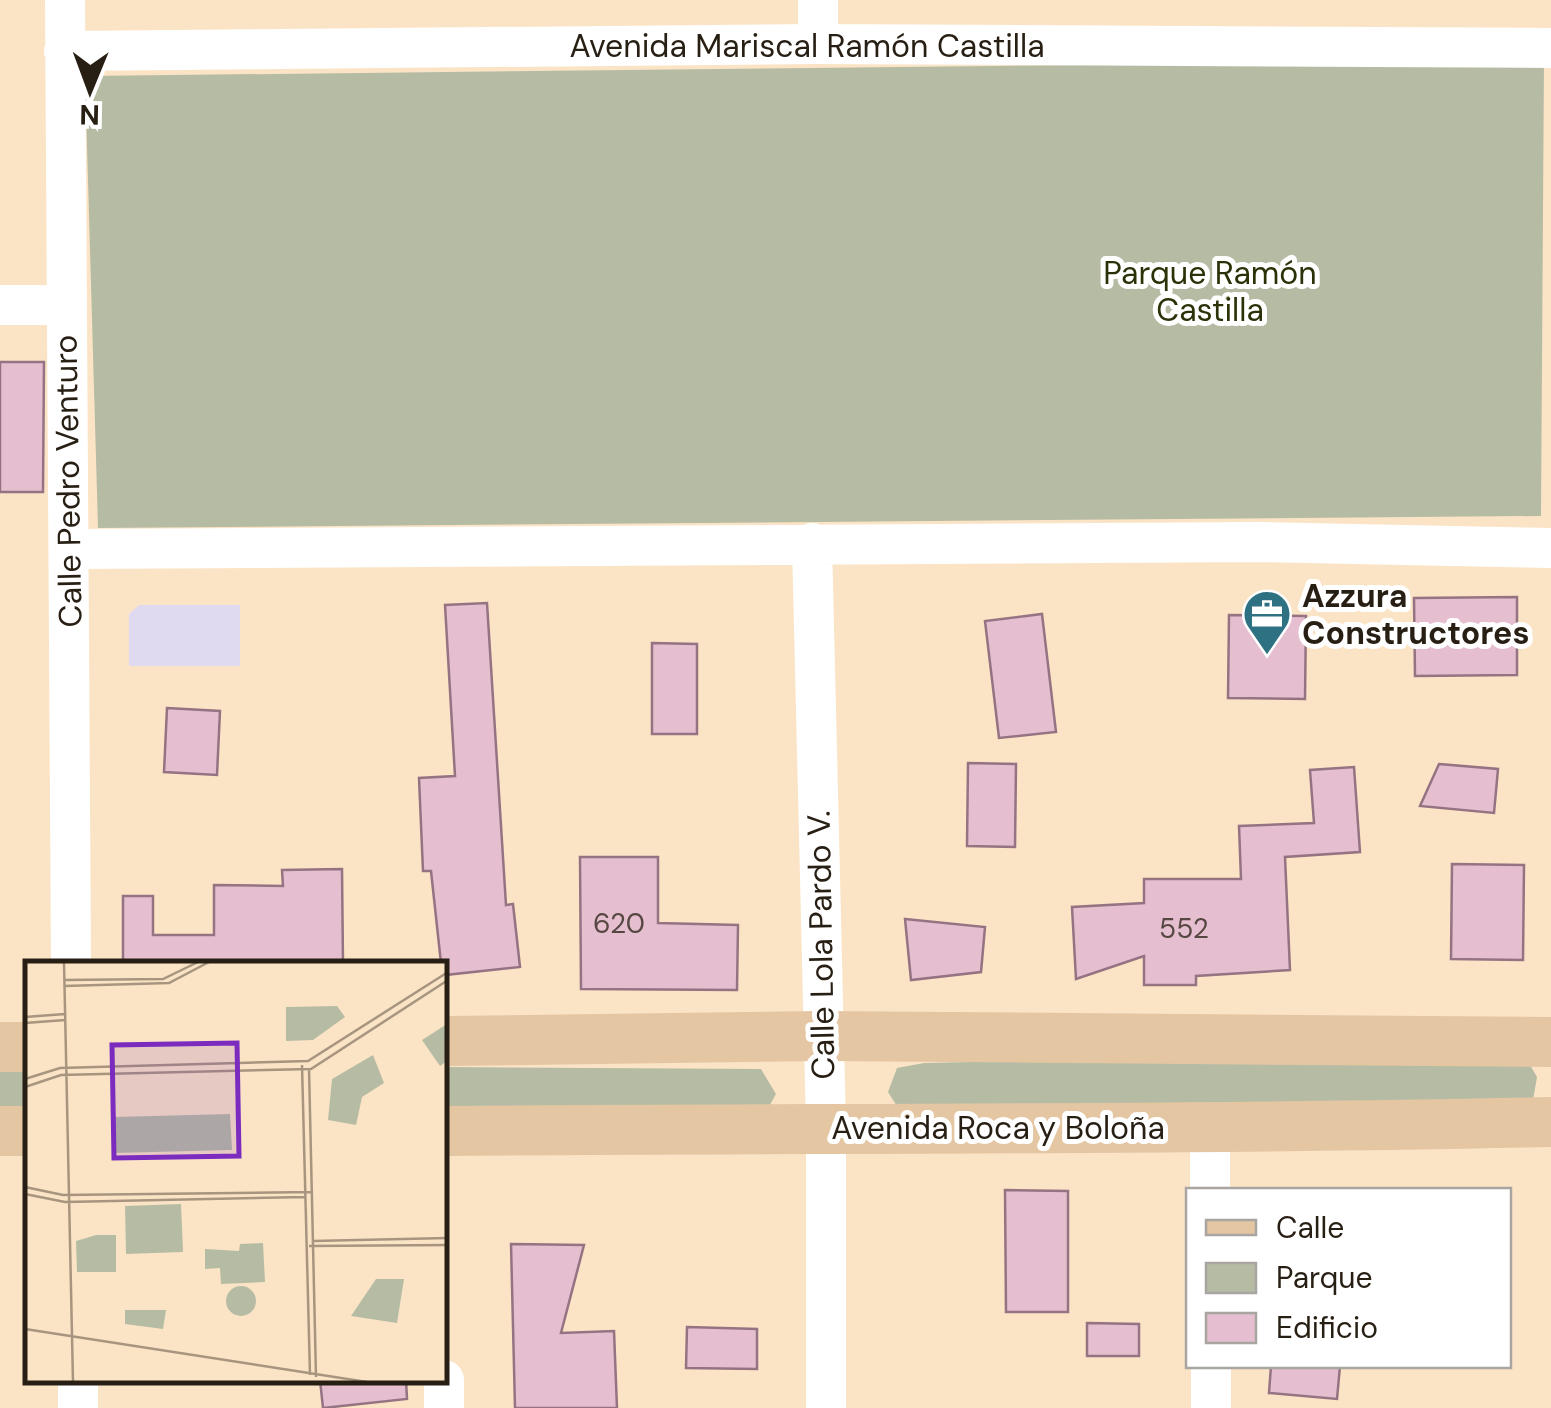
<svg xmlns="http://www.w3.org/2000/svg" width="1551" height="1408" font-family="'DM Sans',sans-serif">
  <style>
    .education { fill: #e0daf0 }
    .green { fill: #b6bca3 }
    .building { fill: #e5bfd0; stroke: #957382; stroke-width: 2.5 }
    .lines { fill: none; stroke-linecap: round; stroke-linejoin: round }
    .minor { stroke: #fff; stroke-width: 40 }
    .major { stroke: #e4c6a3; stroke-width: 50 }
    .labels { text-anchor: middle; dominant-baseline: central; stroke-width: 10; stroke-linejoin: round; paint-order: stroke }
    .number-label { font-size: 28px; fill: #574743 }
    .street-label { font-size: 32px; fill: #281f14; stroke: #fff }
    .park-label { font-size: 32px; fill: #2b3208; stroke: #fff }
    .poi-label { font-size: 32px; font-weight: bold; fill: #281f14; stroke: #fff; text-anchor: start }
    .inset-road { fill: none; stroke: #a7957f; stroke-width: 2.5 }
    .view { fill: #7b2cbf; fill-opacity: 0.15; stroke: #7b2cbf; stroke-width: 5 }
    .inset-edge { fill: none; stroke: #281f14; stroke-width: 5 }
  </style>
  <rect width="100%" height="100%" fill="#fbe4c6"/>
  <path class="education" d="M 139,605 L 240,605 L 240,666 L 129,666 L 129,614 Z"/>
  <path class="green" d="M 1544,60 L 1541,516 L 98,528 L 85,76 Z
    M 1522,1051 L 1537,1077 L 1533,1100 L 898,1108 L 888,1092 L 897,1068 L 924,1063 Z
    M 445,1067 L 761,1069 L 776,1094 L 762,1119 L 445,1115 Z
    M 0,1068 L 27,1068 L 27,1114 L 0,1114 Z"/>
  <path class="building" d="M 0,362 L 44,362 L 43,492 L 0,492 Z
    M 1517,597 L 1517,675 L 1415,676 L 1414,598 Z
    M 487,603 L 506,905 L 513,904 L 520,967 L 445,975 L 445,963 L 441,963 L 431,871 L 423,871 L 419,778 L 455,776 L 445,605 Z
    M 1042,614 L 1056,732 L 999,738 L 985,621 Z
    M 1229,615 L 1306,616 L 1305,699 L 1228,698 Z
    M 652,643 L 697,644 L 697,734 L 652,734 Z
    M 167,708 L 220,711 L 217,775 L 164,772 Z
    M 968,763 L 1016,764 L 1015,847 L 967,846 Z
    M 1439,764 L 1498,769 L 1494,813 L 1420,806 Z
    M 1354,767 L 1360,852 L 1285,857 L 1290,970 L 1196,976 L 1196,985 L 1144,985 L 1144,956 L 1076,979 L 1072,907 L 1144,903 L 1144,879 L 1241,879 L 1239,826 L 1314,823 L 1310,770 Z
    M 580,857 L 658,857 L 658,923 L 738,925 L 737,990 L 581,989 Z
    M 1452,864 L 1524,865 L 1523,960 L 1451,959 Z
    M 342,869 L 343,963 L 123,963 L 123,896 L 153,896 L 153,935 L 214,935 L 214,885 L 283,886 L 282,870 Z
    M 905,919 L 985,927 L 981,972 L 911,980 Z
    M 1005,1190 L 1068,1191 L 1068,1312 L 1006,1312 Z
    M 511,1244 L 584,1245 L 561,1333 L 614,1331 L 617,1408 L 515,1408 Z
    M 1087,1323 L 1139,1324 L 1139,1356 L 1087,1356 Z
    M 687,1327 L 757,1329 L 757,1369 L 686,1368 Z
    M 1271,1366 L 1340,1366 L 1337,1399 L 1269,1393 Z
    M 320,1380 L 406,1380 L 407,1399 L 323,1408 Z"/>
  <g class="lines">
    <path class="minor" d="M 65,0 L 71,963
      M 818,0 L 818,44
      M 64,51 L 818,44 L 1551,48
      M 0,305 L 65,305
      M 812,543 L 826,1127 L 826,1408
      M 70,549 L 1258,542 L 1551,548
      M 1210,1130 L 1210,1190
      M 1211,1366 L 1211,1408
      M 78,1380 L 78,1408
      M 444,1380 L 444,1408"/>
    <path class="major" d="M 445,1041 L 823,1036 L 1551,1042
      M 0,1047 L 28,1047
      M 0,1131 L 28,1131
      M 445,1131 C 814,1128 1182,1130 1551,1122"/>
  </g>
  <defs>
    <g id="office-pin" transform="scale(2.5)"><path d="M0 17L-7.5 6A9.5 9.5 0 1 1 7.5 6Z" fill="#2e7182" stroke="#fff"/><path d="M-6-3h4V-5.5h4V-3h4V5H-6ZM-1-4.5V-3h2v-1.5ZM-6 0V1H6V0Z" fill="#fff"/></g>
  </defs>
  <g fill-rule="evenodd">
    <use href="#office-pin" x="1267" y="614"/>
  </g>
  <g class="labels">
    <g class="number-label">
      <text x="619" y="923">620</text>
      <text x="1184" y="928">552</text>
    </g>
    <g class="street-label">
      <text x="807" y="46">Avenida Mariscal Ramón Castilla</text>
      <text transform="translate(68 481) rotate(-91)">Calle Pedro Venturo</text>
      <text transform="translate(821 945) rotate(-91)">Calle Lola Pardo V.</text>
      <text x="998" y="1128">Avenida Roca y Boloña</text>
    </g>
    <g class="park-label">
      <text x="1210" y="273">Parque Ramón<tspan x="1210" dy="37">Castilla</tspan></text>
    </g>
    <g class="poi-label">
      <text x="1302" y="596">Azzura<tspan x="1302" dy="37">Constructores</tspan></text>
    </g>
  </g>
  <g transform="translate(25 961)">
    <rect width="422" height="422" fill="#fbe4c6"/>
    <path d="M 312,45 L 320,56 L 288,79 L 261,80 L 261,46 ZM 422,63 L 422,100 L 415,105 L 397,79 ZM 348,94 L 359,122 L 337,136 L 331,164 L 303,159 L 307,118 ZM 205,153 L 207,189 L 89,192 L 89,156 ZM 156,243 L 158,291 L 101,293 L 100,245 ZM 71,274 L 91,274 L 91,311 L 52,311 L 51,280 ZM 238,282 L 240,321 L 196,323 L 195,307 L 180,308 L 180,288 L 214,290 L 215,283 ZM 351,318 L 379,318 L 372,362 L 326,355 ZM201 340a15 15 0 1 1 30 0a15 15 0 1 1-30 0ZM 100,349 L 141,349 L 138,368 L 100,363 Z" fill="#b6bca3"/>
    <path class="inset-road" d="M 39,1 L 48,421M 40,19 L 138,18 L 173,1M 39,25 L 144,22 L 184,1M 0,56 L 40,53M 0,62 L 40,59M 277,104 L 285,414M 284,107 L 291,416M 0,118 L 35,107 L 283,100 L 423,11M 0,126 L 36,114 L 286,108 L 423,19M 0,226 L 38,234 L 286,231M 0,233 L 40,241 L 280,236M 288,280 L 423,277M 284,285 L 423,284M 0,368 L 342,421"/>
    <path class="view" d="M 212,82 L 214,195 L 89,197 L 87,84 Z"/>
    <rect width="422" height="422" class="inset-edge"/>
  </g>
  <rect x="1186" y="1188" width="325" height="180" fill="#ffffff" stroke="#a9a5a1" stroke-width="2.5"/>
  <rect x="1206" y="1220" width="50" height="15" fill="#e4c6a3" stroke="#a9a5a1" stroke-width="2.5"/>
  <text x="1276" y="1238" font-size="30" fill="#281f14">Calle</text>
  <rect x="1206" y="1263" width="50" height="30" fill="#b6bca3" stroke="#a9a5a1" stroke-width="2.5"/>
  <text x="1276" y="1288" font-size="30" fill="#281f14">Parque</text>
  <rect x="1206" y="1313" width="50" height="30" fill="#e5bfd0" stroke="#a9a5a1" stroke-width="2.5"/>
  <text x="1276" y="1338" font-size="30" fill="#281f14">Edificio</text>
  <g transform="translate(90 90) rotate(181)" stroke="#ffffff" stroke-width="8" paint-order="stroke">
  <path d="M0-8L18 38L0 25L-18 38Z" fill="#281f14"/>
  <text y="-15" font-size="28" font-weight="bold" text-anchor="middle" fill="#281f14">N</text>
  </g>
</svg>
